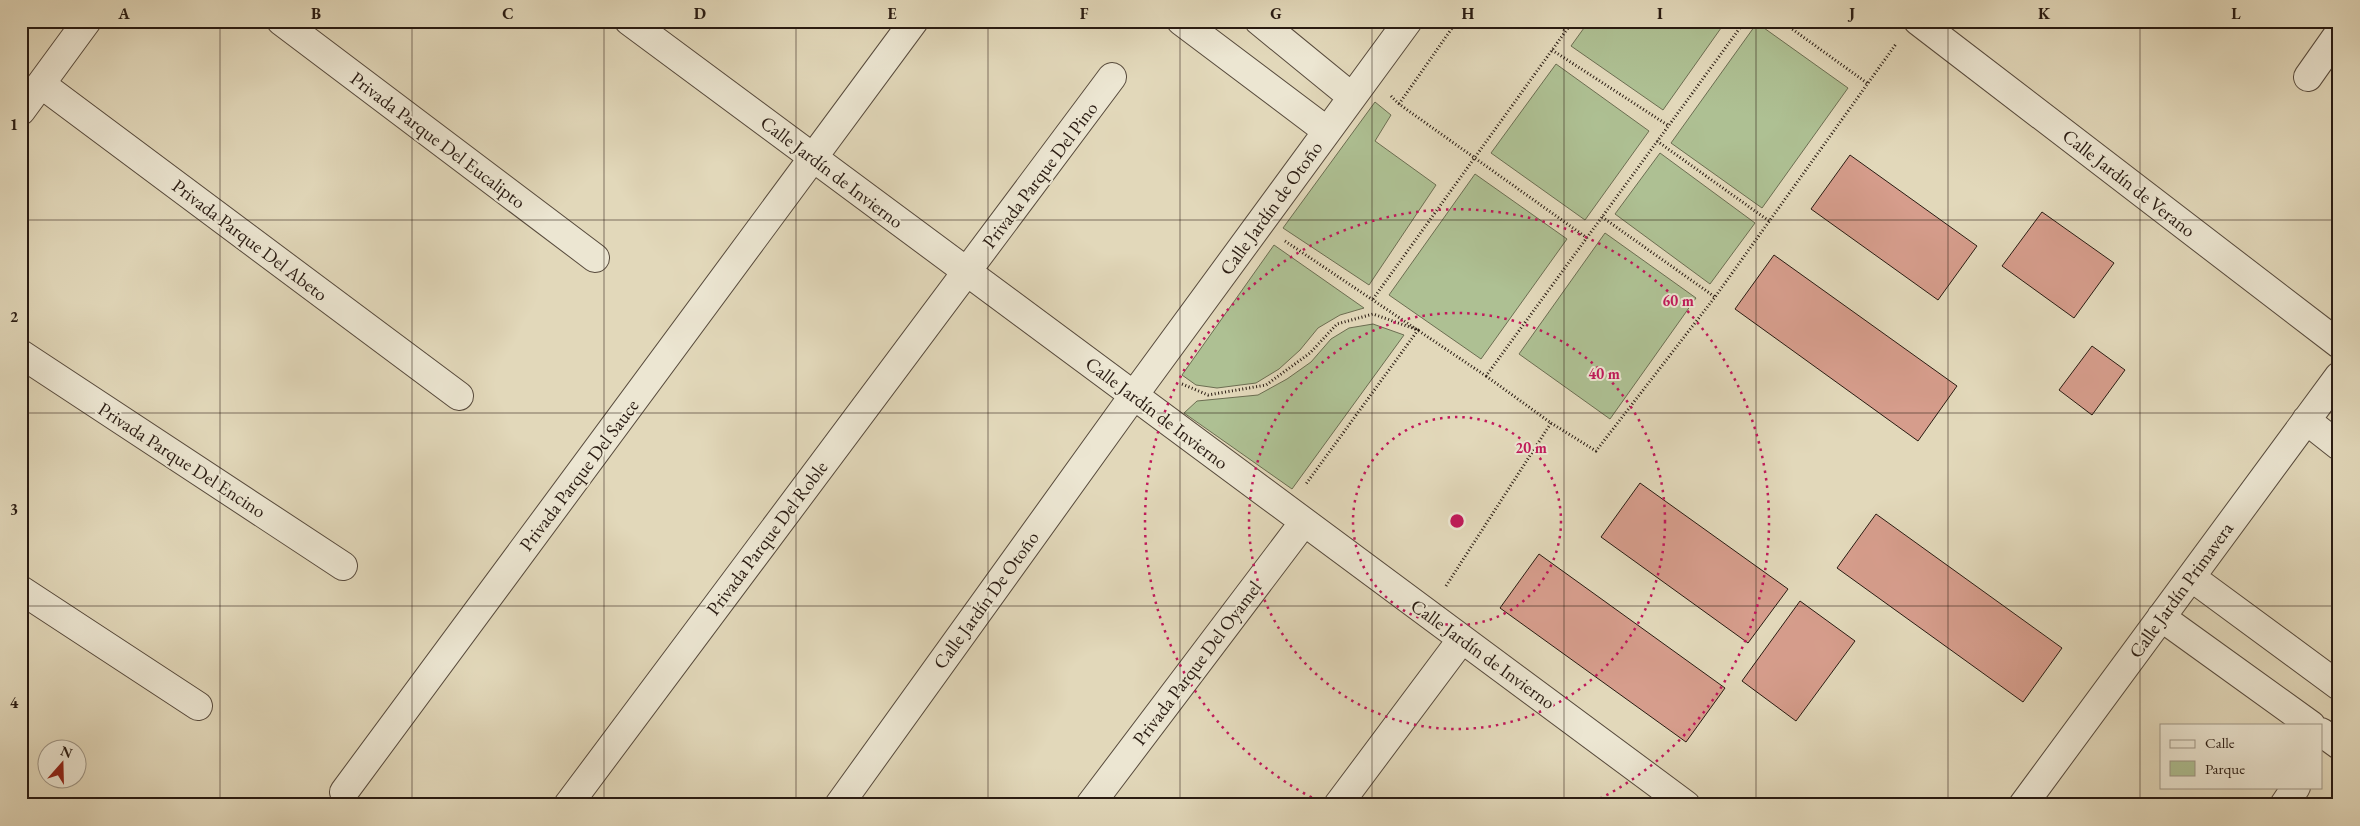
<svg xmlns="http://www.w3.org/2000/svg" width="2360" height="826" font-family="'EB Garamond',serif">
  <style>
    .green { fill: #aec093; stroke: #6c6e52 }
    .building { fill: #d69d8c; stroke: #291b12 }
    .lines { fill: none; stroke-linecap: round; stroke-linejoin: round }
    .minor-casing { stroke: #574a3c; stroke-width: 30 }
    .path { stroke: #291b12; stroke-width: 3; stroke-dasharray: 1 2.5; stroke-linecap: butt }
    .minor { stroke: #ece6d2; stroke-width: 28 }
    .grid { fill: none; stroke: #291b12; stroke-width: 1; stroke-opacity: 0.55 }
    .ring { fill: none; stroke: #c2185b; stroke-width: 2.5; stroke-dasharray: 2.5 5 }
    .labels { text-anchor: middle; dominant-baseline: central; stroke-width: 4; stroke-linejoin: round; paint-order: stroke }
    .street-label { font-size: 19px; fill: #291b12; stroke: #ece6d2 }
    .centre { fill: #c2185b; stroke: #ece6d2; stroke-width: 2.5 }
    .ring-label { font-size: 15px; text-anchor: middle; font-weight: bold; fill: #c2185b; stroke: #ece6d2; stroke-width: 4; stroke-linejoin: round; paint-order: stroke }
    .neatline { fill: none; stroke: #291b12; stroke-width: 2 }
    .grid-label { font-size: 16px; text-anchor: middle; font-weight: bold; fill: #291b12 }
  </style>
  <rect width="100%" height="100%" fill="#e2d8ba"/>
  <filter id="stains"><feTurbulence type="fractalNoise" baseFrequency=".004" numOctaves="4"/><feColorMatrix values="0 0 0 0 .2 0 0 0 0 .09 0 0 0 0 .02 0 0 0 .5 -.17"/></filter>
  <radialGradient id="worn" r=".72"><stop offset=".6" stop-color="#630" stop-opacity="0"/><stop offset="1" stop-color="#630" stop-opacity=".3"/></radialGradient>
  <path class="green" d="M 1589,21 L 1726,21 L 1663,110 L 1571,46 Z
    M 1757,23 L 1848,88 L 1762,208 L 1671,143 Z
    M 1556,64 L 1649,131 L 1585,220 L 1491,153 Z
    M 1375,102 L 1391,115 L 1375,141 L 1436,185 L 1369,285 L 1283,228 Z
    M 1660,153 L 1755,223 L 1710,284 L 1615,214 Z
    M 1475,174 L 1567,239 L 1481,359 L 1389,295 Z
    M 1605,233 L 1696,298 L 1610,419 L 1519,354 Z
    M 1274,245 L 1364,308 L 1340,315 L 1318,328 L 1300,350 L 1279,369 L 1256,383 L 1217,388 L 1196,385 L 1182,375 Z
    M 1373,324 L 1404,335 L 1292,489 L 1184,413 L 1197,401 L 1258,395 L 1287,379 L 1311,362 L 1331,339 L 1349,328 Z"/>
  <path class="building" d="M 1850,155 L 1977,246 L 1938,300 L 1811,209 Z
    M 2042,212 L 2114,263 L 2074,318 L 2002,266 Z
    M 1774,255 L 1957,386 L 1918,441 L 1735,309 Z
    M 2092,346 L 2125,370 L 2092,415 L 2059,390 Z
    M 1640,483 L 1788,589 L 1748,643 L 1601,537 Z
    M 1876,514 L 2062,648 L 2023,702 L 1837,568 Z
    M 1539,554 L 1725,688 L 1686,742 L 1500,608 Z
    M 1800,601 L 1855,641 L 1796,721 L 1742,681 Z"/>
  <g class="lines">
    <g class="minor-casing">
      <path id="minor" d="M 281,21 L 595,258
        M 629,21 L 1686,805
        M 1181,21 L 1327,131
        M 1259,21 L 1352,97
        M 1918,21 L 2339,344
        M 2308,77 L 2339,33
        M 41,84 L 459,396
        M 21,111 L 87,21
        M 21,354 L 343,566
        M 2306,420 L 2339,446
        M 2191,577 L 2339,686
        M 21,590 L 198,706
        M 2161,617 L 2311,725
        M 2321,732 L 2339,745
        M 344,792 L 914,21
        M 568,805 L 1112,77
        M 839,805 L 1134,395 L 1408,21
        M 1090,805 L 1304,522
        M 1338,805 L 1462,639
        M 2023,805 L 2339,376
        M 2284,805 L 2296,787"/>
    </g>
    <path class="path" d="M 1552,21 L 1566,31
      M 1781,21 L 1867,83
      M 1552,50 L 1669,126
      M 1391,96 L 1399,104 L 1587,238
      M 1399,104 L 1457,21
      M 1657,141 L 1769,221
      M 1602,217 L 1715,297
      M 1285,241 L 1486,376 L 1745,21
      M 1373,299 L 1573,21
      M 1182,384 L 1208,395 L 1266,385 L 1310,353 L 1337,324 L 1373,314 L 1418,330 L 1306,484
      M 1551,423 L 1596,451 L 1715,297 L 1896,44
      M 1446,586 L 1551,423 L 1486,376"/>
    <use href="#minor" class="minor"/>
  </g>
  <path class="grid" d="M 220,21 L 220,805M 412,21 L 412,805M 604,21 L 604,805M 796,21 L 796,805M 988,21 L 988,805M 1180,21 L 1180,805M 1372,21 L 1372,805M 1564,21 L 1564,805M 1756,21 L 1756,805M 1948,21 L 1948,805M 2140,21 L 2140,805M 21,220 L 2339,220M 21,413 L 2339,413M 21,606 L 2339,606"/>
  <g class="ring">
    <circle cx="1457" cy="521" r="104"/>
    <circle cx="1457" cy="521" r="208"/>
    <path d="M1325 804A312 312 0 1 1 1589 804"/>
  </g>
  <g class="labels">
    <g class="street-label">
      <text transform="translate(438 140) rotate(37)">Privada Parque Del Eucalipto</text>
      <text transform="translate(832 172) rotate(37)">Calle Jardín de Invierno</text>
      <text transform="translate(1040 175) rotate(-53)">Privada Parque Del Pino</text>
      <text transform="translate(2129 183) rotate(38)">Calle Jardín de Verano</text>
      <text transform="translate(1271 208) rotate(-54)">Calle Jardín de Otoño</text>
      <text transform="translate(250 240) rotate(37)">Privada Parque Del Abeto</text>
      <text transform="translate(1157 413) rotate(37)">Calle Jardín de Invierno</text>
      <text transform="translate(182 460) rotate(33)">Privada Parque Del Encino</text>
      <text transform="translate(579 475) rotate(-53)">Privada Parque Del Sauce</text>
      <text transform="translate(767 538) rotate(-53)">Privada Parque Del Roble</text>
      <text transform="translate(2181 590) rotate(-54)">Calle Jardín Primavera</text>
      <text transform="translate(986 600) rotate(-54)">Calle Jardín De Otoño</text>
      <text transform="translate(1483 654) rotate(36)">Calle Jardín de Invierno</text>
      <text transform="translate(1197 663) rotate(-53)">Privada Parque Del Oyamel</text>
    </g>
  </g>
  <circle cx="1457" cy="521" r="8" class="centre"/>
  <g class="ring-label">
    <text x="1678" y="306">60 m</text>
    <text x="1604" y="379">40 m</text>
    <text x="1531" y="453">20 m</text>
  </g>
  <rect width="2360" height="826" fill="none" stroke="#e2d8ba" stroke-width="55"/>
  <rect x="2160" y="724" width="162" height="65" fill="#ece6d2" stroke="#9e9585"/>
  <rect x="2170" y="740" width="25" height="8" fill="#ece6d2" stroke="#9e9585"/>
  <text x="2205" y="748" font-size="15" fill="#291b12">Calle</text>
  <rect x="2170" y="761" width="25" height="15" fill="#aec093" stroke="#9e9585"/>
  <text x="2205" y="774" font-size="15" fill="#291b12">Parque</text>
  <g transform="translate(62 764) rotate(20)"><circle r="24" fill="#ece6d2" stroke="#9e9585"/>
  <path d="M0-4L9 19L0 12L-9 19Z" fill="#8f2418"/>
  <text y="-8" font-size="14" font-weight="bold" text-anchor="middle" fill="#291b12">N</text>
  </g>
  <rect x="28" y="28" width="2304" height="770" class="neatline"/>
  <g class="grid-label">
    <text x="124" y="19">A</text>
    <text x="316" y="19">B</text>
    <text x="508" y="19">C</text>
    <text x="700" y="19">D</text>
    <text x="892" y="19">E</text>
    <text x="1084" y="19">F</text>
    <text x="1276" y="19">G</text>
    <text x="1468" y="19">H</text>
    <text x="1660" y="19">I</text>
    <text x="1852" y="19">J</text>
    <text x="2044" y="19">K</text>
    <text x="2236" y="19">L</text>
    <text x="14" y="130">1</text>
    <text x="14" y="322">2</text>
    <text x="14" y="515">3</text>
    <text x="14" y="708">4</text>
  </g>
  <rect width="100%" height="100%" filter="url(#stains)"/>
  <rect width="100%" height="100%" fill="url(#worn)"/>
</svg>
